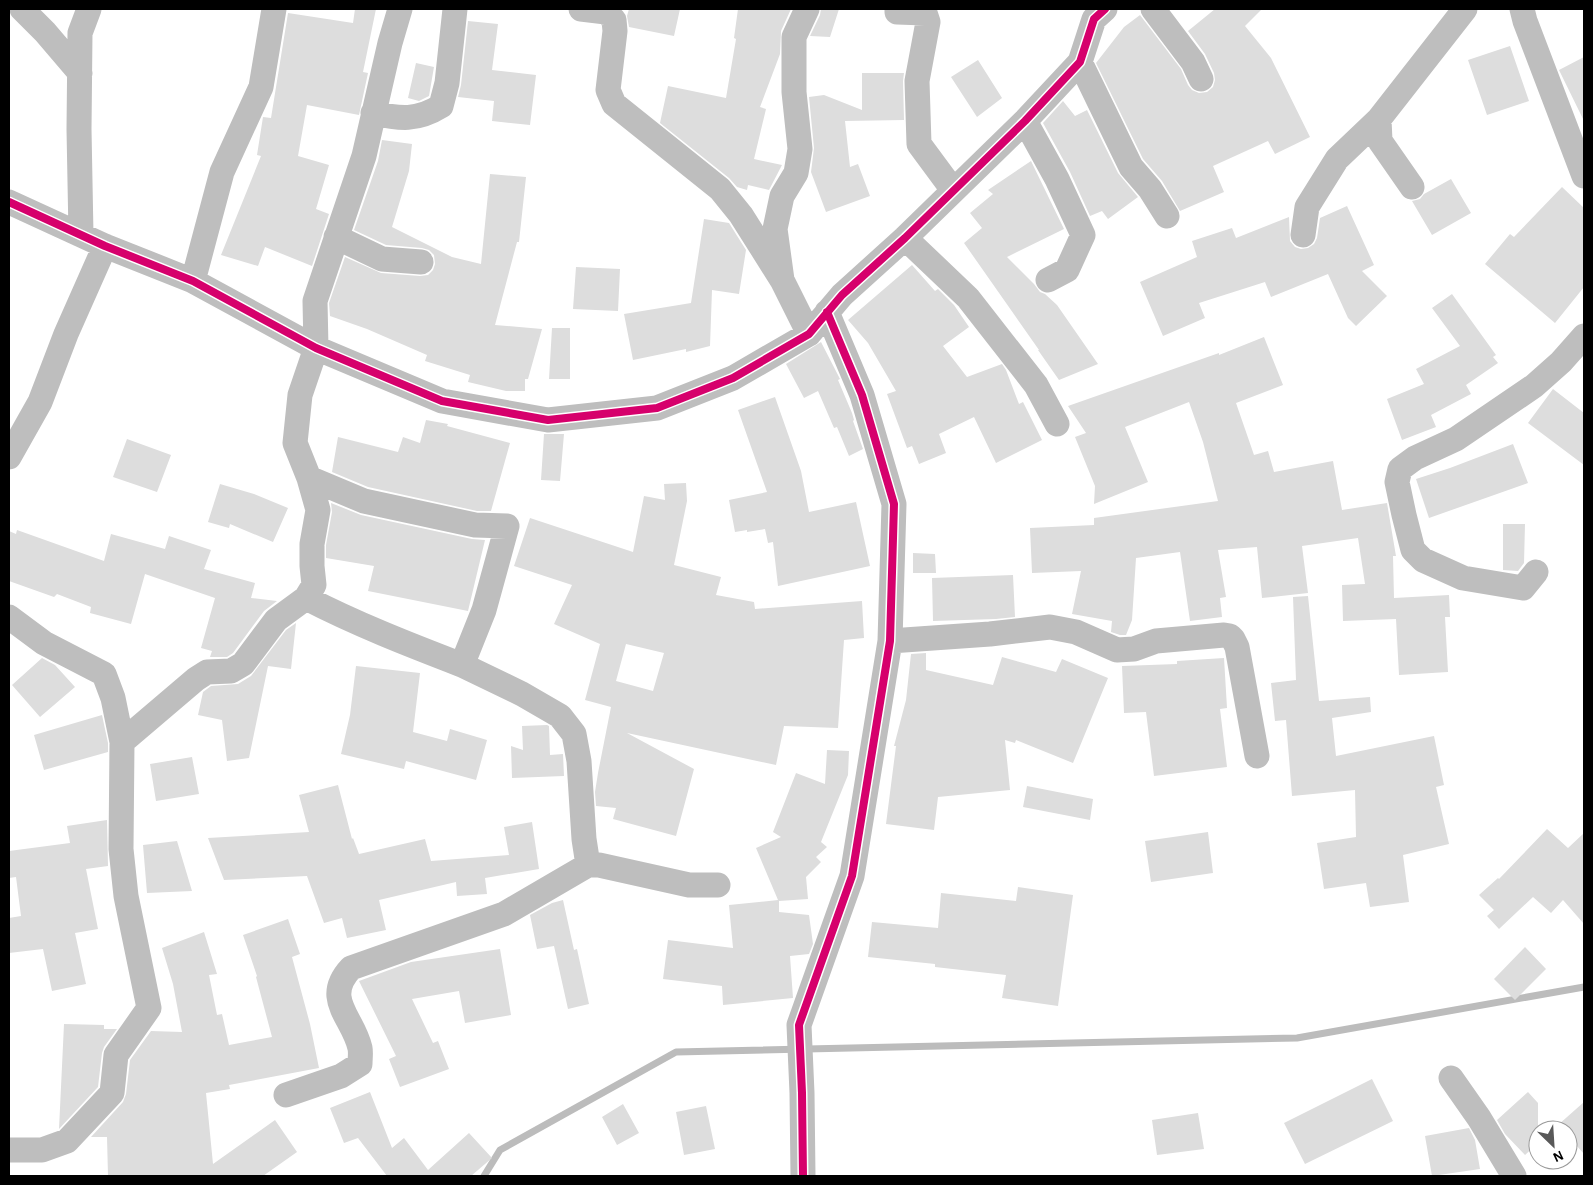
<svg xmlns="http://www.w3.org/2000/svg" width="1593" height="1185" font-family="'Alegreya Sans',sans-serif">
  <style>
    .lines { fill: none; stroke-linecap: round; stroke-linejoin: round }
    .stream { stroke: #bcbcbc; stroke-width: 7 }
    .building { fill: #ddd; fill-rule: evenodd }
    .street { stroke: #bebebe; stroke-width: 25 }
    .cycleway-casing { stroke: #fff; stroke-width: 11 }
    .cycleway { stroke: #d6006c; stroke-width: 8 }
  </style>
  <rect width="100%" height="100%" fill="#fff"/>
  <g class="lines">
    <path class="stream" d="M 484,1176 L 500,1150 L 676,1052 L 1297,1038 L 1584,987"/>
  </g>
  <path class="building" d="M 355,9 L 376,9 L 363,72 L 368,73 L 359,115 L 307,105 L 298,156 L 329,165 L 316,209 L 329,214 L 312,266 L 265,247 L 258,266 L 221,255 L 261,156 L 257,155 L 263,117 L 271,118 L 288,13 L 353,23 Z
    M 629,9 L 680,9 L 674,36 L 629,27 L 627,16 Z
    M 738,9 L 791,9 L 781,31 L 780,54 L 760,107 L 766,109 L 754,159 L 782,165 L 769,190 L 748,185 L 747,190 L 737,187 L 729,178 L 660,123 L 668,86 L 726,98 L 736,39 L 734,38 Z
    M 821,9 L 839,9 L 830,37 L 810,36 L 820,15 Z
    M 1215,9 L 1262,9 L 1245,26 L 1271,58 L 1310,137 L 1275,154 L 1268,141 L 1213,166 L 1224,192 L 1180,211 L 1162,181 L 1143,159 L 1096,63 L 1124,27 L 1140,15 L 1181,69 L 1188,85 L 1192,90 L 1199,93 L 1207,92 L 1213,87 L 1215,80 L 1214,73 L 1205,54 L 1188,31 Z
    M 468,21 L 498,24 L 492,70 L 536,75 L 530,125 L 492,121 L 494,101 L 458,97 L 461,85 Z
    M 1510,46 L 1529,101 L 1487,115 L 1468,60 Z
    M 1584,57 L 1584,121 L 1559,70 Z
    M 978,60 L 1002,98 L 977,117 L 951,77 Z
    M 416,63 L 434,67 L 429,96 L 419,101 L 408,98 Z
    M 862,73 L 904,73 L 903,81 L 904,120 L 845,121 L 850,167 L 858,164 L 870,196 L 826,212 L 811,172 L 814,148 L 809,97 L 824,95 L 862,110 Z
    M 1063,101 L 1075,116 L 1087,110 L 1118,173 L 1138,197 L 1108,219 L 1102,211 L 1090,216 L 1070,172 L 1043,123 Z
    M 382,140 L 412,144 L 409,171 L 392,227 L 452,257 L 481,264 L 490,174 L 526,177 L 519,242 L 517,242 L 495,325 L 542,329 L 528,379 L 525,379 L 525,391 L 506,391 L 468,382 L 470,375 L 425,361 L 427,355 L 367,329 L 330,316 L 329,303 L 345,257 L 381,273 L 420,276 L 428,275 L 433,270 L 435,264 L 434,255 L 429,250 L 422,248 L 386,245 L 354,230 L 378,161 Z
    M 1031,161 L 1064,229 L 1007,257 L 1034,284 L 1040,292 L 1045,294 L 1057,305 L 1098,364 L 1059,380 L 1038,350 L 1039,350 L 964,243 L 982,228 L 970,213 L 993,194 L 988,190 Z
    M 1451,179 L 1471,213 L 1432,235 L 1412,201 L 1420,199 L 1424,194 Z
    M 1562,187 L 1584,208 L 1584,287 L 1555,323 L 1485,264 L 1510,234 L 1514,237 Z
    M 1347,206 L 1374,265 L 1362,271 L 1387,296 L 1356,326 L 1348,318 L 1328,274 L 1271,297 L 1265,282 L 1199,303 L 1205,318 L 1163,336 L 1140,282 L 1197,257 L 1192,241 L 1232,228 L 1236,238 L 1289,217 L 1290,241 L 1295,247 L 1301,249 L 1308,248 L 1314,244 L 1317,238 L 1320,218 Z
    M 704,219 L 729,223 L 746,250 L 739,294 L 712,290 L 710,346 L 686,352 L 686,349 L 633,360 L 624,314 L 691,303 Z
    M 912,265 L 935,291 L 938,289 L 954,305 L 969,327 L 943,346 L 967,377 L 1002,364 L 1006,370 L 1019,404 L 1023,402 L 1042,440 L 996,463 L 974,417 L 939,434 L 946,453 L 919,464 L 912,446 L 907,448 L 887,394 L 896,391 L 868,343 L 848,320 Z
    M 576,267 L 620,269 L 618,311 L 573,309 Z
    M 1452,294 L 1496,355 L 1493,357 L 1498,363 L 1466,385 L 1471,394 L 1431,415 L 1436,427 L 1402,440 L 1387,399 L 1424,384 L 1416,369 L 1460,346 L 1432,308 Z
    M 552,328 L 570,328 L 570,379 L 549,379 Z
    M 1264,337 L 1283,385 L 1236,403 L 1254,455 L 1268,451 L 1274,472 L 1333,461 L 1342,510 L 1387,503 L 1396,556 L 1393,556 L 1394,598 L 1449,595 L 1450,617 L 1445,617 L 1448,672 L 1399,675 L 1396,619 L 1343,621 L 1342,585 L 1365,584 L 1358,538 L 1302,546 L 1308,593 L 1262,598 L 1257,547 L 1218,550 L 1226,597 L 1220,598 L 1222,617 L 1190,621 L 1180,552 L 1136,558 L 1132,620 L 1126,635 L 1120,635 L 1111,632 L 1112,621 L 1072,614 L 1081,571 L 1032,573 L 1030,528 L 1094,525 L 1094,518 L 1218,501 L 1203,442 L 1189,402 L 1125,427 L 1148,482 L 1094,504 L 1095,486 L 1075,437 L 1086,433 L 1068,406 L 1219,353 L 1219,355 Z
    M 821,342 L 840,379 L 838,380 L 852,413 L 854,420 L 853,421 L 863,449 L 849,456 L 837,427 L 834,428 L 818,391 L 804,398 L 786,364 Z
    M 1553,389 L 1584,413 L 1584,465 L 1528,423 Z
    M 775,397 L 801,471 L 809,512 L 856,502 L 870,566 L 778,586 L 773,542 L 768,543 L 765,529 L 747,532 L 747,530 L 735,532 L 729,500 L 767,492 L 738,410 Z
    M 426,420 L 448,424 L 447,426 L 510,443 L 491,511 L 477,511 L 368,487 L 332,472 L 338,437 L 398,452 L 403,437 L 420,443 Z
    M 544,434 L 564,434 L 560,481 L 541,480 Z
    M 127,439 L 171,455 L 157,492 L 113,477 Z
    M 1513,444 L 1528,483 L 1429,518 L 1416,479 L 1450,468 Z
    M 686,483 L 687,501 L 674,565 L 721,577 L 716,595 L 754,602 L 755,609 L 862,601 L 864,638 L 844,640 L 838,728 L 784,726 L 776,765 L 627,733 L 694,769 L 676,836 L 613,819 L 616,808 L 596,806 L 595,792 L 598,773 L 611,707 L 585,700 L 600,644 L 554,624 L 572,585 L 514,566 L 530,518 L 633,552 L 644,496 L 665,500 L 664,484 ZM 626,644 L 664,653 L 653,691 L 616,681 Z
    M 220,484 L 254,494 L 288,508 L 273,542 L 230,524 L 229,528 L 208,522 Z
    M 331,503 L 361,515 L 472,539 L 485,540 L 468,611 L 368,591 L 374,566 L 326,558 L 326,545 L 332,512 Z
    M 1503,524 L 1525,524 L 1524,563 L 1518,571 L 1503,570 Z
    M 17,530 L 104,561 L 111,534 L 165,549 L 169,536 L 211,550 L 204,569 L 255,583 L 251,598 L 277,601 L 264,611 L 233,653 L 227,657 L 210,657 L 212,651 L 201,648 L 215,598 L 145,574 L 131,624 L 90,613 L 91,607 L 57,594 L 54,597 L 9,581 L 9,531 L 16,534 Z
    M 913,553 L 935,554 L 936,573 L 913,573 Z
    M 1013,575 L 1015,617 L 996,619 L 933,621 L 932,578 Z
    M 1308,596 L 1319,701 L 1370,697 L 1371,712 L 1332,718 L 1336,756 L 1434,736 L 1444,785 L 1436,787 L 1449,844 L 1403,855 L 1409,902 L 1370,907 L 1366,883 L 1324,889 L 1317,843 L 1356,837 L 1355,790 L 1292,796 L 1286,720 L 1275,721 L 1271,683 L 1296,680 L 1293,597 Z
    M 296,623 L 291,669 L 268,666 L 249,758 L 227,761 L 222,720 L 198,715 L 203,692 L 211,686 L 238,684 L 251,676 L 286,630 Z
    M 926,653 L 926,670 L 993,685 L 1002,657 L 1056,672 L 1062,659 L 1108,678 L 1073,763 L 1016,740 L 1015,743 L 1005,740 L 1010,790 L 938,797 L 934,830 L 886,824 L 896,746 L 894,746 L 906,700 L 911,654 Z
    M 42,658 L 55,665 L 75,687 L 40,717 L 12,685 Z
    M 1224,658 L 1227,708 L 1220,709 L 1227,767 L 1154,776 L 1146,712 L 1124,713 L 1122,666 L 1177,664 L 1177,661 Z
    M 356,666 L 420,673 L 413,732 L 447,741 L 450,729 L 487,740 L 476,780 L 406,761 L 404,769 L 341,754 L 350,715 Z
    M 102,715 L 108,743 L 108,752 L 44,770 L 34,735 Z
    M 547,725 L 549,726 L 550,755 L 563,754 L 564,776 L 512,778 L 511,746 L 523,750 L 522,726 Z
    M 827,750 L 849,751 L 848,775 L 821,842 L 827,847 L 816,857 L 821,862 L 806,877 L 808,899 L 779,901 L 779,912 L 809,915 L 813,944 L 809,954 L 790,956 L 793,998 L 723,1005 L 722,986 L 663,979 L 668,940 L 733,948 L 729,905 L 778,900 L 756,848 L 781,837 L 773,832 L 796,773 L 825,784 Z
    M 192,757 L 199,794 L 156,801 L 150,764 Z
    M 338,785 L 352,839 L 353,838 L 359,854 L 425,839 L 431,861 L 509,855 L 504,827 L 532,822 L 539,869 L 485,878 L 487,894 L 457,896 L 456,882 L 379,900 L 386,930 L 347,938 L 342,918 L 324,923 L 307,876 L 224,880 L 208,838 L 309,832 L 299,795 Z
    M 1027,786 L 1093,799 L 1090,820 L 1023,807 Z
    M 107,820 L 108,866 L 86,869 L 98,929 L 75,933 L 86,984 L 52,991 L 43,949 L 9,953 L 9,918 L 21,916 L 16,877 L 9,878 L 9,851 L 70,843 L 67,826 Z
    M 1547,829 L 1568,848 L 1584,833 L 1584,924 L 1563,900 L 1551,913 L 1533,897 L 1499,929 L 1487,916 L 1494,910 L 1479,895 L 1498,878 L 1499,879 Z
    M 1208,832 L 1213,873 L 1151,882 L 1145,841 Z
    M 177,841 L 192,891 L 147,893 L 143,845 Z
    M 1018,887 L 1073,895 L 1058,1006 L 1002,998 L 1006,975 L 935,967 L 935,964 L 868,957 L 872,922 L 938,928 L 941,893 L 1016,901 Z
    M 563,900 L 574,950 L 577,949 L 589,1004 L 568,1009 L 554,946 L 537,949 L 530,915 L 552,903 Z
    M 288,919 L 300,954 L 292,957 L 310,1024 L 319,1068 L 229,1085 L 230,1089 L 206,1093 L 213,1164 L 275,1120 L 297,1152 L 263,1176 L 108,1176 L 107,1137 L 91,1137 L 123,1102 L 126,1094 L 130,1060 L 151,1031 L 182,1032 L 173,984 L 162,948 L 204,932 L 217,974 L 209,975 L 217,1015 L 222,1014 L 229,1045 L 272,1037 L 256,977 L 257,976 L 243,935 Z
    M 1525,947 L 1546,969 L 1515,1000 L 1494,979 Z
    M 500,949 L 511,1015 L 465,1023 L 459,991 L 412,999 L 433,1043 L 438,1041 L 449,1069 L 400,1087 L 389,1059 L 396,1056 L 359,981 L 411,962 Z
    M 64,1024 L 104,1025 L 104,1029 L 117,1029 L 104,1047 L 102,1053 L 98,1087 L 59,1129 Z
    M 1372,1079 L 1393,1121 L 1305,1164 L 1284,1123 Z
    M 370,1092 L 392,1148 L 404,1138 L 428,1170 L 469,1133 L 492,1158 L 471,1176 L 387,1176 L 358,1138 L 344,1143 L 330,1108 Z
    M 1528,1092 L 1538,1103 L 1538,1143 L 1525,1155 L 1505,1134 L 1497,1120 Z
    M 1584,1102 L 1584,1154 L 1568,1136 L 1568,1130 L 1562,1130 L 1558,1125 Z
    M 623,1104 L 639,1133 L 617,1145 L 602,1117 Z
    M 706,1106 L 715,1149 L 684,1155 L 676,1112 Z
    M 1198,1113 L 1204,1149 L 1157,1155 L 1152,1120 Z
    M 1469,1128 L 1475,1140 L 1480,1169 L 1432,1176 L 1425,1136 Z"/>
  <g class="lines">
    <path class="street" d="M 22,9 L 45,32 L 80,73
      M 400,9 L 390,43 L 364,156 L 315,301 L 316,348 L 300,395 L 295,443 L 309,478 L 364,501 L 475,525 L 507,526 L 484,610 L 462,665 L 522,694 L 560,716 L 574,734 L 579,761 L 584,839 L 588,865
      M 581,9 L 606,12 L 614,20 L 615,31 L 608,90 L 614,104 L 720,189 L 741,215 L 782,280
      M 807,9 L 794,37 L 794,92 L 800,149 L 796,173 L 782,196 L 775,229 L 782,280 L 809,334
      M 897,9 L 897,12 L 925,13 L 928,22 L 917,81 L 919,144 L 953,190
      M 1153,9 L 1193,62 L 1201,79
      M 1522,9 L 1525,21 L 1584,176
      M 1080,62 L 1131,167 L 1150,189 L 1167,216
      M 373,113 C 400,119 417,121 441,106 L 447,83 L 455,9
      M 1025,121 L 1057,179 L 1083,235 L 1067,270 L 1048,280
      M 1412,187 L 1380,141 L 1379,119 L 1465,9
      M 9,202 L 105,246 L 193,281 L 316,348 L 442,401 L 548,420 L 657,408 L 733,378 L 809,334 L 842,295 L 905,238 L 1025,121 L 1080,62 L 1094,19 L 1105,9
      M 81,235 L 79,129 L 80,33 L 89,9
      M 1303,235 L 1307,207 L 1337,159 L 1379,119
      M 336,237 L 382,259 L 421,262
      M 905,238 L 968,298 L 1036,385 L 1057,424
      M 193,281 L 222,172 L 261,87 L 274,9
      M 9,457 L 40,402 L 66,334 L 105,246
      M 1536,572 L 1523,588 L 1463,578 L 1423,560 L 1413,550 L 1404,515 L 1397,482 L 1400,469 L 1415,458 L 1456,439 L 1534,386 L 1561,362 L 1584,336
      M 306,598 C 356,624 410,645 462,665
      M 9,617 L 44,643 L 104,674 L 113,698 L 122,742 L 121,849 L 126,896 L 149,1008 L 116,1055 L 112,1093 L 67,1141 L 42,1150 L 9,1150
      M 890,641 L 990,634 L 1050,627 L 1076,632 L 1117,650 L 1134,649 L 1156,641 L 1224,635 L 1230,636 L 1233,639 L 1237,647 L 1257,756
      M 122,742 L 196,679 L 207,672 L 231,671 L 243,664 L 276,620 L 306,598 L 314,585 L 312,566 L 312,544 L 318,510 L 309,478
      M 1451,1078 L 1479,1118 L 1514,1176
      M 286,1095 L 341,1076 L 360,1064 C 360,1059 361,1053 360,1048 C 353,1017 322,999 351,968 L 504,914 L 588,865 L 599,865 L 689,885 L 718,885
      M 803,1176 L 802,1093 L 799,1025 L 852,876 L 890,641 L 894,504 L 862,395 L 827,312"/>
    <g class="cycleway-casing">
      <path id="cycleway" d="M 9,202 L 105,246 L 193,281 L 316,348 L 442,401 L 548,420 L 657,408 L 733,378 L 809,334 L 842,295 L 905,238 L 1025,121 L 1080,62 L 1094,19 L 1105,9
        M 803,1176 L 802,1093 L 799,1025 L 852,876 L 890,641 L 894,504 L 862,395 L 827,312"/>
    </g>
    <use href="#cycleway" class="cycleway"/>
  </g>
  <rect width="1593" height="1185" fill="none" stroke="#000000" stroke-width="20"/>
  <g transform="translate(1553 1145) rotate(155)"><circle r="24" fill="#ffffff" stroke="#999999"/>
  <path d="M0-4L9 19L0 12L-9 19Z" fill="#595959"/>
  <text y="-8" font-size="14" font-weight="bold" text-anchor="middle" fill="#000000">N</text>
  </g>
</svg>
